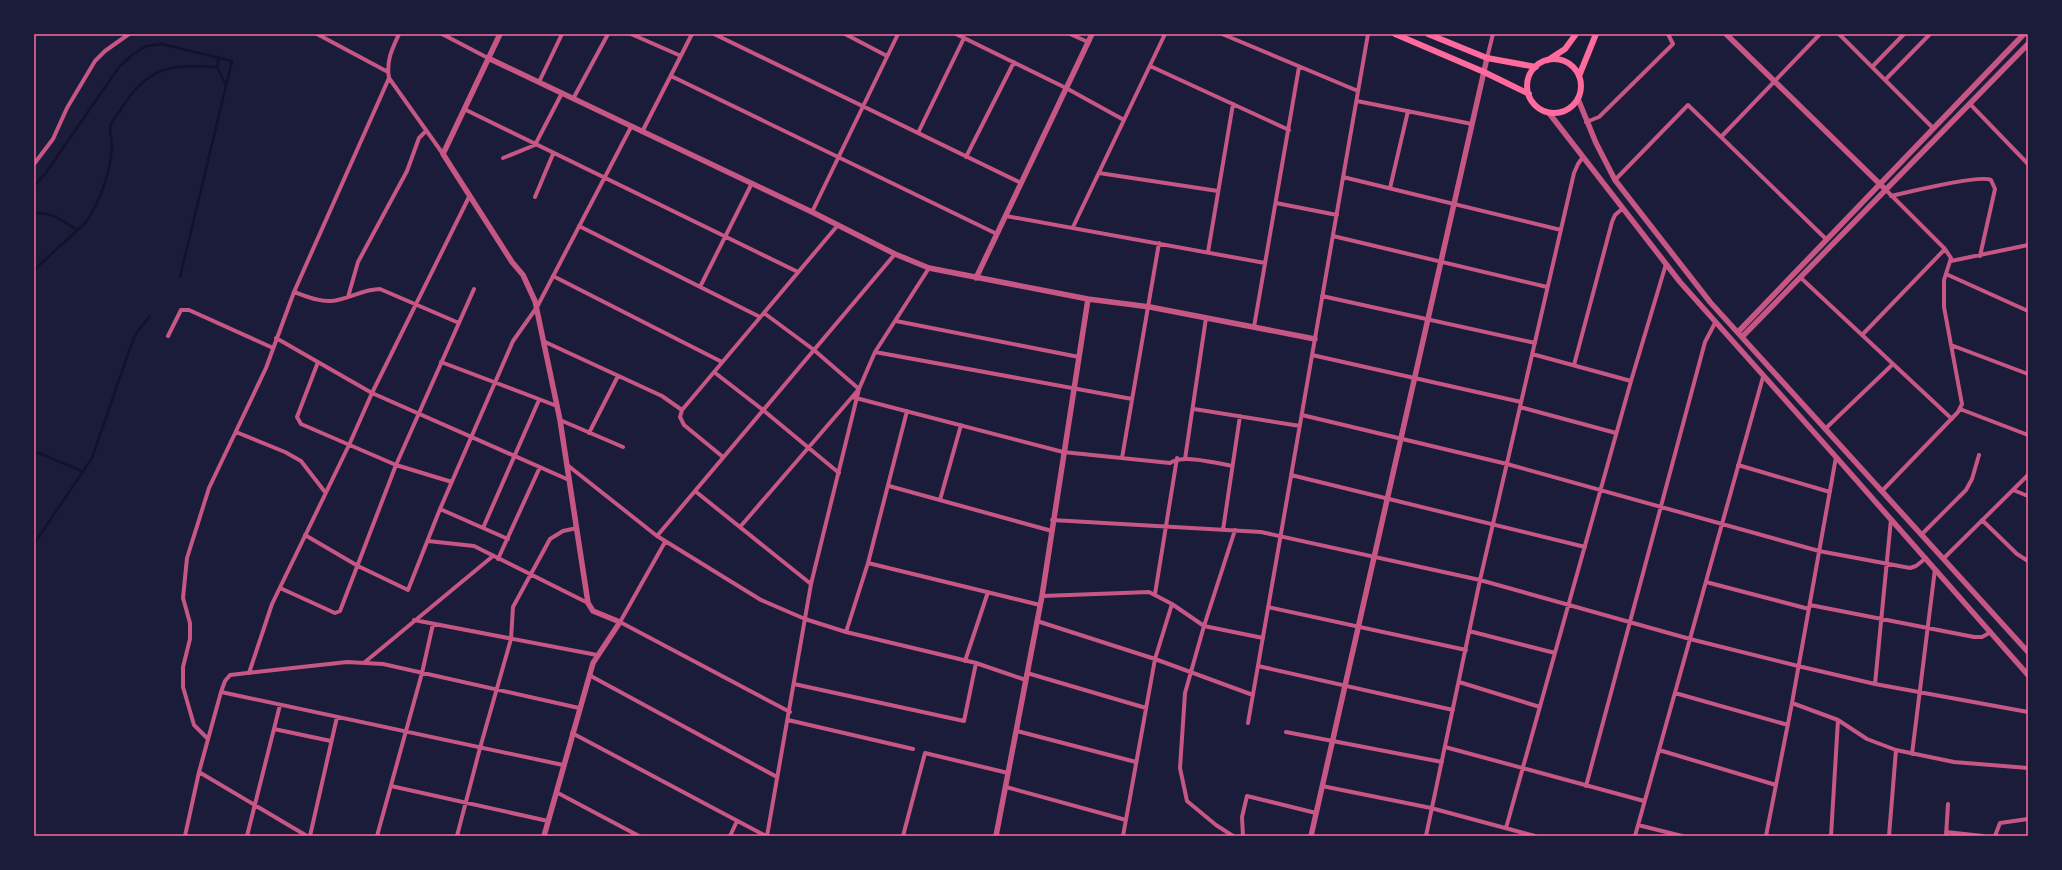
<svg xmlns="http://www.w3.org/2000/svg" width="2062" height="870" font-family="'PT Sans',sans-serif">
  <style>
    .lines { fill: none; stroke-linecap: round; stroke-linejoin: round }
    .stream { stroke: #12122b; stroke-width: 2.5 }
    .minor { stroke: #c65784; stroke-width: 4 }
    .tertiary { stroke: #c65784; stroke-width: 5.5 }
    .secondary { stroke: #ff6b9d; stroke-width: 6 }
    .neatline { fill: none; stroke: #ff6b9d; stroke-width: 1.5 }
  </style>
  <rect width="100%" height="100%" fill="#1b1b3a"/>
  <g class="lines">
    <path class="stream" d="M 219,58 L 217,67 L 226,85
      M 34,186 L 45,174 L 119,67 L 132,55 L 146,46 L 162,44 L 232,61 L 180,277
      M 34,214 C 50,210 64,222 77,230
      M 34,270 L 86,222 C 100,201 110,174 112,148 C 112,141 110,134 110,127 C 111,121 120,112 123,106 C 149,65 173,65 217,67
      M 34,451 L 84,472
      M 34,544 L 92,458 L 129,351 L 135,335 L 150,316"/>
    <path class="minor" d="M 317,34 L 388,72
      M 399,34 C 392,49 386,61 389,78 L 443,154
      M 442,34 L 488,58
      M 631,34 L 681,56
      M 714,34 L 1021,183
      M 845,34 L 887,56
      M 956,34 L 1066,88 L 1124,120
      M 1070,34 L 1088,42
      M 1222,34 L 1358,91
      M 1839,34 L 1933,128
      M 1487,58 L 1493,34
      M 1150,66 L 1289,130
      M 1872,67 L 1904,34
      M 671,76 L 997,234
      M 1885,80 L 1930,34
      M 539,82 L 562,34
      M 573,99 L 608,34
      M 1357,101 L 1472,124
      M 1970,104 L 2028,164
      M 464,109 L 798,272
      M 1586,122 L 1599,117 L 1673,44 L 1668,34
      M 642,132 L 692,34
      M 918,133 L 964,38
      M 1721,137 L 1820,34
      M 966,157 L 1014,62
      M 503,158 L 535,145 L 562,93
      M 34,164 L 53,139 L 67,108 L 95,61 L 105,51 L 129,34
      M 1099,173 L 1218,191
      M 1343,177 L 1561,230
      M 1615,180 L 1688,105 L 1826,239
      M 1390,188 L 1408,111
      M 1891,196 C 1908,192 1981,174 1991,180 L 1995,189 L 1980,256
      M 535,197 L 553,154
      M 1276,203 L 1337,215
      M 812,212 L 898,34
      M 1006,216 L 1265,263
      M 579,226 L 760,317
      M 1073,227 L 1165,34
      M 1333,236 L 1547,287
      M 1208,252 L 1233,104
      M 1951,261 L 2028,245
      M 1946,274 L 2028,311
      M 553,276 L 722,362
      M 1801,278 L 1952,419
      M 700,287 L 752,183
      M 294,292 C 306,296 319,302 331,301 C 348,300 362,289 380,289 L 459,323
      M 1322,296 L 1535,343
      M 348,297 L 358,262 L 407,171 L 419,138 L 426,131
      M 896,321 L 1079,357
      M 1254,327 L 1299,67
      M 1862,335 L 1945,249
      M 168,336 L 181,310 L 189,310 L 273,348
      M 276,338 L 372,393 L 569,480
      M 543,341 L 662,396 L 682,410
      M 1951,345 L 2028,374
      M 875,352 L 1132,399
      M 1532,354 L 1631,381
      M 1312,355 L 1521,402
      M 318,362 L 297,417 L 301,424 L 396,465 L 452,482
      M 441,362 L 557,406
      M 1574,365 L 1612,222 L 1615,215 L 1622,209
      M 714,372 L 763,410 L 839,473
      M 852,397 L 1063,452 L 1170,463 C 1183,454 1216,463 1232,466
      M 1520,407 L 1616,433
      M 1194,409 L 1300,426
      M 1960,409 L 2028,435
      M 1302,415 L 1507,464 L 1819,551 L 1910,568 L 1916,566 L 1926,558
      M 560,420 L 623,447
      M 1825,429 L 1893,364
      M 236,432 L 285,452 L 301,461 L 325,492
      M 589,433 L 618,376
      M 723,457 L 684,425 L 680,417 L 682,410 L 838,225
      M 1122,458 L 1159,243
      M 1185,459 L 1206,318
      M 566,464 L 657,536 L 761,600 L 805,619 L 846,632 L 976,663 L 1026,680
      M 1738,465 L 1830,492
      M 1291,475 L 1585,547
      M 889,486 L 1052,531
      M 2013,490 L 2028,496
      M 695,491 L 811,584
      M 1882,491 L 1958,412 L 1962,404 L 1944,307 L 1944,280 L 1951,258 L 1945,249 L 1886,190
      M 940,500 L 961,425
      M 440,509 L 508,539
      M 1052,520 L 1261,532 L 1480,580 L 1690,639 L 1798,666 L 1875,684 L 2028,712
      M 1982,520 L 2017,554 L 2028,561
      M 740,527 L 859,389 L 814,350 L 764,313
      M 483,528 L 539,400
      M 1223,530 L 1240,416
      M 1922,534 L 1966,490 L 1972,479 L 1979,455
      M 305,535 L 358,566 L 408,590 L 440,509 L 513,341 L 537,307 L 631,127
      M 657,536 L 895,254
      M 428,541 L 474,546 L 588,603
      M 665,542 L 620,622 L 790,712
      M 1944,558 L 2028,475
      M 498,559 L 540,467
      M 868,563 L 1040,605
      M 1706,582 L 1809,609
      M 280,588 L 335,613 L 340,611 L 396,465 L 474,289
      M 1155,594 L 1177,458
      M 1042,596 L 1149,592 L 1172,604 L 1204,626 L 1263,638
      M 1810,605 L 1974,637 L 1982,637 L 1991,632
      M 1268,607 L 1466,650
      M 414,620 L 597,655
      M 1037,621 L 1155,659 L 1253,695
      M 1469,631 L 1555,653
      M 846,632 L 868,563 L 907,411
      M 965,661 L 988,592
      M 365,662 L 493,556
      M 1258,666 L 1453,710
      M 249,673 L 272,604 L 349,445 L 372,393 L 470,195
      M 1027,673 L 1146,708
      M 589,675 L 777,777
      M 1459,682 L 1540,707
      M 794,684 L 964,721 L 976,663
      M 1875,684 L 1891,519
      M 221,692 L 563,765
      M 1675,693 L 1788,725
      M 1792,703 L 1838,720 L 1867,739 L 1896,750 L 1954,762 L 2028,768
      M 788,720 L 913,749
      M 1248,723 L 1368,34
      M 274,729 L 331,741
      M 1017,731 L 1136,762
      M 1286,732 L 1442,762
      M 572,733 L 766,836
      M 208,739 L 194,725 L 183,687 L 183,667 L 190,639 L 190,623 L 183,598 L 187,558 L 209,488 L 266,368 L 294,292 L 389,78
      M 1445,747 L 1644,801
      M 1659,750 L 1776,785
      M 1912,754 L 1935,569
      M 199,772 L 307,836
      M 391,786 L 548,821
      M 1322,786 L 1431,808 L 1535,836
      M 1586,786 L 1705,342 L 1715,323
      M 1006,787 L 1126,820
      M 556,792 L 639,836
      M 1638,825 L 1682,836
      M 1506,828 L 1631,381 L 1666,264
      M 1946,832 L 1983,836
      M 185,836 L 199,772 L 221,692 L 225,681 L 230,675 L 347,662 L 383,664 L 579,708
      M 247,836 L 280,705
      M 310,836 L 337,717
      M 377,836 L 422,673 L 433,624
      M 457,836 L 480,748 L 511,639 L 513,607 L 550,539 L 563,531 L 577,528
      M 730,836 L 737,821
      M 767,836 L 811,584 L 859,389 L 875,352 L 929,268
      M 903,836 L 925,753 L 1008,773
      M 1123,836 L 1155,659 L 1172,604
      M 1233,836 L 1216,825 L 1187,801 L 1180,768 L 1185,693 L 1204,626 L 1235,530
      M 1243,836 L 1242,817 L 1247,796 L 1316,813
      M 1426,836 L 1480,580 L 1574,173 L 1578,164 L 1583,157
      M 1635,836 L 1763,377
      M 1766,836 L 1792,703 L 1836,457
      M 1831,836 L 1838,720
      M 1889,836 L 1896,750
      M 1946,836 L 1948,804
      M 1995,836 L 2000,823 L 2028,819"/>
    <path class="tertiary" d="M 500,34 L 443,154 L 512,262 L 523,275 L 535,301 L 560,420 L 588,603 L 593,611 L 620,622 L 593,663 L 544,836
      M 1726,34 L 1886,190
      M 488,58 L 812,212 L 895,254 L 929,268 L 1088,299 L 1150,307 L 1315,339
      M 1578,99 L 1596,143 L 1615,180 L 1710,302 L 2028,652
      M 1549,113 L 1680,282 L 1836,457 L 2028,675
      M 976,278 L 1092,34
      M 1738,332 L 2024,34
      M 1742,337 L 2028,44
      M 996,836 L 1042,596 L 1088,299
      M 1311,836 L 1487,58"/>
    <path class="secondary" d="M 1395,34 L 1484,72 L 1529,94
      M 1428,34 L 1487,58 L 1536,67
      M1527 86a27 27 0 1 1 54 0a27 27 0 1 1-54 0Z
      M 1548,60 L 1565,49 L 1576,34
      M 1579,76 L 1596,34"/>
  </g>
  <rect width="2062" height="870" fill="none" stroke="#1b1b3a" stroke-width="70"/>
  <rect x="35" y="35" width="1992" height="800" class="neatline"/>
</svg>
